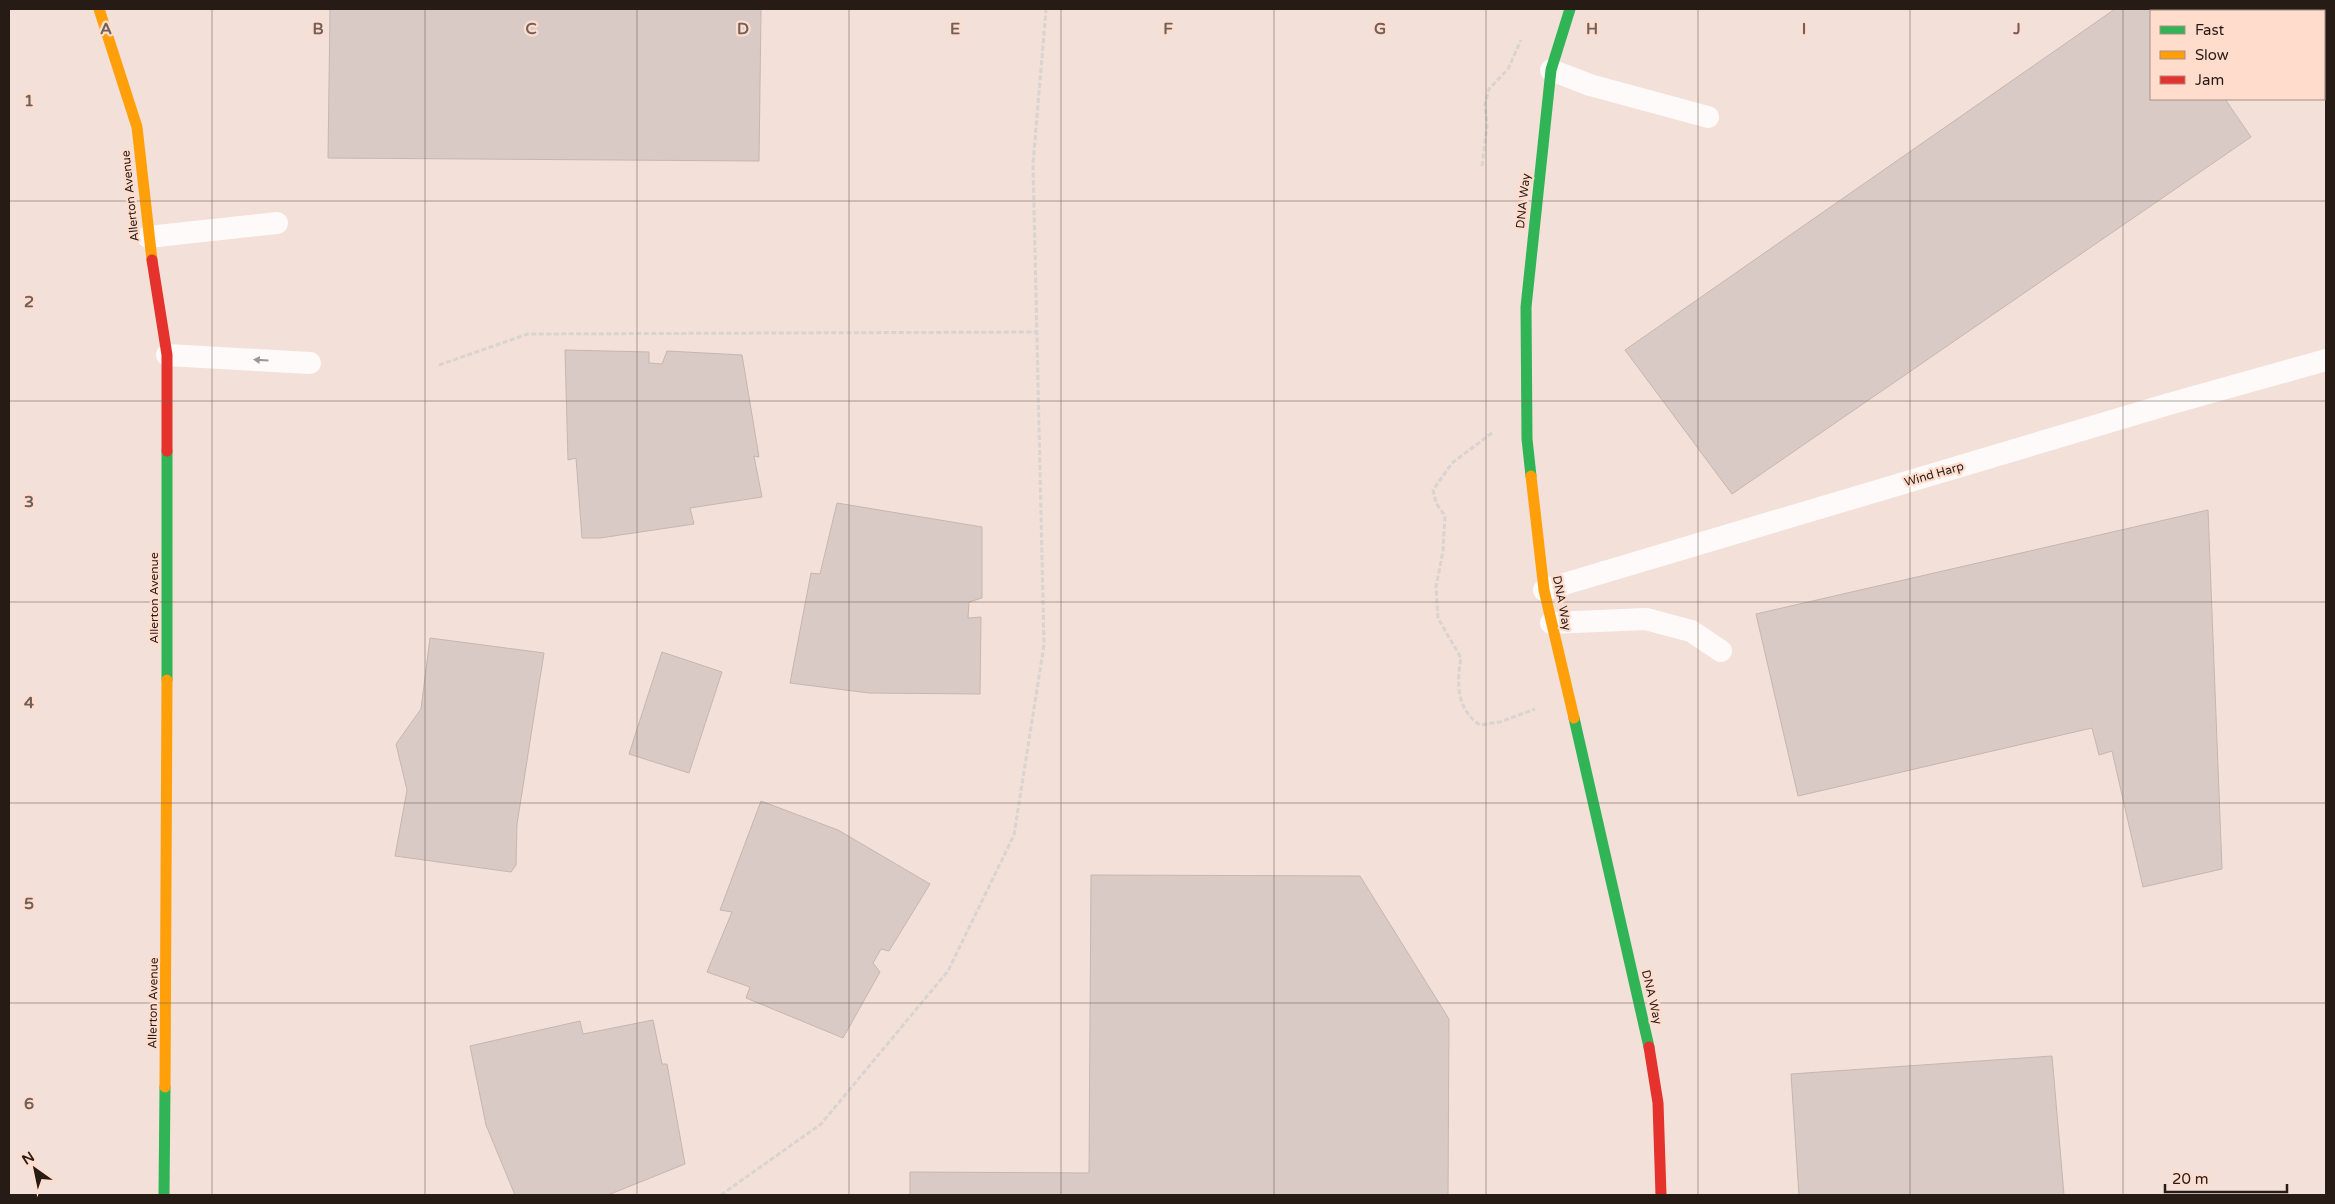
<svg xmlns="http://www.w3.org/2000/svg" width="2335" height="1204" font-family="'Varela Round',sans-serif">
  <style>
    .building { fill: #dacac5; stroke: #c5b6b1 }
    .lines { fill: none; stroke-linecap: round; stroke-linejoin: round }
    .path { stroke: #d9d3d1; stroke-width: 3; stroke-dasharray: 5 2.5; stroke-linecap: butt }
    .lane { stroke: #fdfaf9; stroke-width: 22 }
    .fast { stroke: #30b455; stroke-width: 11 }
    .slow { stroke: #ff9f0a; stroke-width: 11 }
    .jam { stroke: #e5322d; stroke-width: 11 }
    .oneway { fill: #9d9693 }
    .grid { fill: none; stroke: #6e605a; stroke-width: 1; stroke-opacity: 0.55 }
    .labels { text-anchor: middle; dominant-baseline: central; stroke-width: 4.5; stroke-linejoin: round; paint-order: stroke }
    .street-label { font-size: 12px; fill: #271b16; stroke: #ffdccc }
    .grid-label { font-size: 16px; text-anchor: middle; font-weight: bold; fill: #6e605a; stroke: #ffdccc; stroke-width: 4.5; stroke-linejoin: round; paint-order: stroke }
  </style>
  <rect width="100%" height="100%" fill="#f3e0d8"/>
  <path class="building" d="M 330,9 L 761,9 L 759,161 L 328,158 Z
    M 2115,9 L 2163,9 L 2165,11 L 2151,11 L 2151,99 L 2225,99 L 2251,137 L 1732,494 L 1625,350 Z
    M 565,350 L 649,352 L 649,363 L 662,364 L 667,351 L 742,355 L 759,457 L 754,456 L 762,497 L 690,508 L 694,524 L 600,538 L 582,538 L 576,458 L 568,460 Z
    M 837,503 L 982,527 L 982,598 L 969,602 L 968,618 L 981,617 L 980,694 L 869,693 L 790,683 L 811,573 L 820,574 Z
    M 2208,510 L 2222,869 L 2143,887 L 2112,751 L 2099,755 L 2092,728 L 1798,796 L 1756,614 Z
    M 430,638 L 544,653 L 517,824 L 516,865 L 511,872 L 395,856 L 407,790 L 396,744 L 421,709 Z
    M 662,652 L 722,672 L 689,773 L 629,754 Z
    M 761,801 L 838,830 L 930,884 L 889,951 L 881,949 L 873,963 L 880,972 L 843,1038 L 746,998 L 750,987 L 707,972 L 732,912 L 720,910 Z
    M 1091,875 L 1360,876 L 1449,1019 L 1448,1195 L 910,1195 L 910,1172 L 1089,1173 Z
    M 653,1020 L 662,1064 L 667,1064 L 685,1164 L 608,1195 L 515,1195 L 486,1125 L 470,1046 L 580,1021 L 583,1034 Z
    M 2052,1056 L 2064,1195 L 1799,1195 L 1791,1074 Z"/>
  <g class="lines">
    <path class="path" d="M 1482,166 L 1487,126 L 1485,104 L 1489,89 L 1508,69 L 1521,40
      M 439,365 L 528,334 L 1037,332
      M 1492,433 L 1452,463 L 1433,490 L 1436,503 L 1445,516 L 1443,551 L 1436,587 L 1438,618 L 1461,658 C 1456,683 1457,710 1480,725 L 1500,722 L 1535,709
      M 721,1195 L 821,1124 L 948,971 L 1014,835 L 1044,645 L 1033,164 L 1046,9"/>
    <path class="lane" d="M 1551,70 L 1590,85 L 1708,117
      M 148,237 L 277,223
      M 167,355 L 310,363
      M 1544,590 L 2169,404 L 2326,360
      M 1551,623 L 1646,619 L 1691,631 L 1721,651"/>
    <path class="fast" d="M 167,451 L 167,680
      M 1531,476 L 1527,439 L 1526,307 L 1551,70 L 1570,9
      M 1574,718 L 1649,1047
      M 164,1195 L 165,1087"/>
    <path class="slow" d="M 99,9 L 137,127 L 152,260
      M 1531,476 L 1544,590 L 1574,718
      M 165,1087 L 167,680"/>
    <path class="jam" d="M 152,260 L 167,355 L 167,451
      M 1649,1047 L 1658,1103 L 1661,1195"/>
  </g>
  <defs><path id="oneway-solid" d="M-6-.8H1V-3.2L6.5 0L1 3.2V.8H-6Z" transform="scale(1.25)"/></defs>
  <use class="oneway" href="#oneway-solid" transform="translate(261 360) rotate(-176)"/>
  <path class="grid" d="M 212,9 L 212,1195M 425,9 L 425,1195M 637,9 L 637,1195M 849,9 L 849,1195M 1061,9 L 1061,1195M 1274,9 L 1274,1195M 1486,9 L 1486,1195M 1698,9 L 1698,1195M 1910,9 L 1910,1195M 2123,9 L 2123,1195M 9,201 L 2326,201M 9,401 L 2326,401M 9,602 L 2326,602M 9,803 L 2326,803M 9,1003 L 2326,1003"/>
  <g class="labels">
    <g class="street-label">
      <text transform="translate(130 196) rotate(-96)">Allerton Avenue</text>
      <text transform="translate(1523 201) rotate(-84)">DNA Way</text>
      <text transform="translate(1934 474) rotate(-16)">Wind Harp</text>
      <text transform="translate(154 598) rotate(-90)">Allerton Avenue</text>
      <text transform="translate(1562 603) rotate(79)">DNA Way</text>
      <text transform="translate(1652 997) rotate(77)">DNA Way</text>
      <text transform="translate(153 1003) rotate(-89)">Allerton Avenue</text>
    </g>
  </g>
  <g class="grid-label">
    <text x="106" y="34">A</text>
    <text x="318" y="34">B</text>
    <text x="531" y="34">C</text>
    <text x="743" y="34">D</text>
    <text x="955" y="34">E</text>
    <text x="1168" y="34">F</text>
    <text x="1380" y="34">G</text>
    <text x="1592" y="34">H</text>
    <text x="1804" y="34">I</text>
    <text x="2017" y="34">J</text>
    <text x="29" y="106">1</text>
    <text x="29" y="307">2</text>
    <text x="29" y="507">3</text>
    <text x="29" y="708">4</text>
    <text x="29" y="909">5</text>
    <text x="29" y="1109">6</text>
  </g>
  <rect width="2335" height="1204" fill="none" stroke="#271b16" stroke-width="20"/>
  <rect x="2150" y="10" width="175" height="90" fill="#ffdccc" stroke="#a98f83"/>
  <rect x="2160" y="26" width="25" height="8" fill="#30b455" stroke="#a98f83"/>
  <text x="2195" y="35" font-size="15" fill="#271b16">Fast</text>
  <rect x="2160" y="51" width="25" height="8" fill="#ff9f0a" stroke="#a98f83"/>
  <text x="2195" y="60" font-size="15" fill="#271b16">Slow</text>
  <rect x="2160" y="76" width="25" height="8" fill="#e5322d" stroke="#a98f83"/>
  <text x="2195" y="85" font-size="15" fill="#271b16">Jam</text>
  <g transform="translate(35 1169) rotate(327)" stroke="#ffdccc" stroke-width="4" paint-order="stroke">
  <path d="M0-4L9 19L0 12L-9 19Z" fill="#271b16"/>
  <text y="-8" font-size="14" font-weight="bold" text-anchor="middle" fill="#271b16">N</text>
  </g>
  <path d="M2165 1184v8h122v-8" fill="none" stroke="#271b16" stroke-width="2.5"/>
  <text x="2172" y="1184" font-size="15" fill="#271b16" stroke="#ffdccc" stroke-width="4" paint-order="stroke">20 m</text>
</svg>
